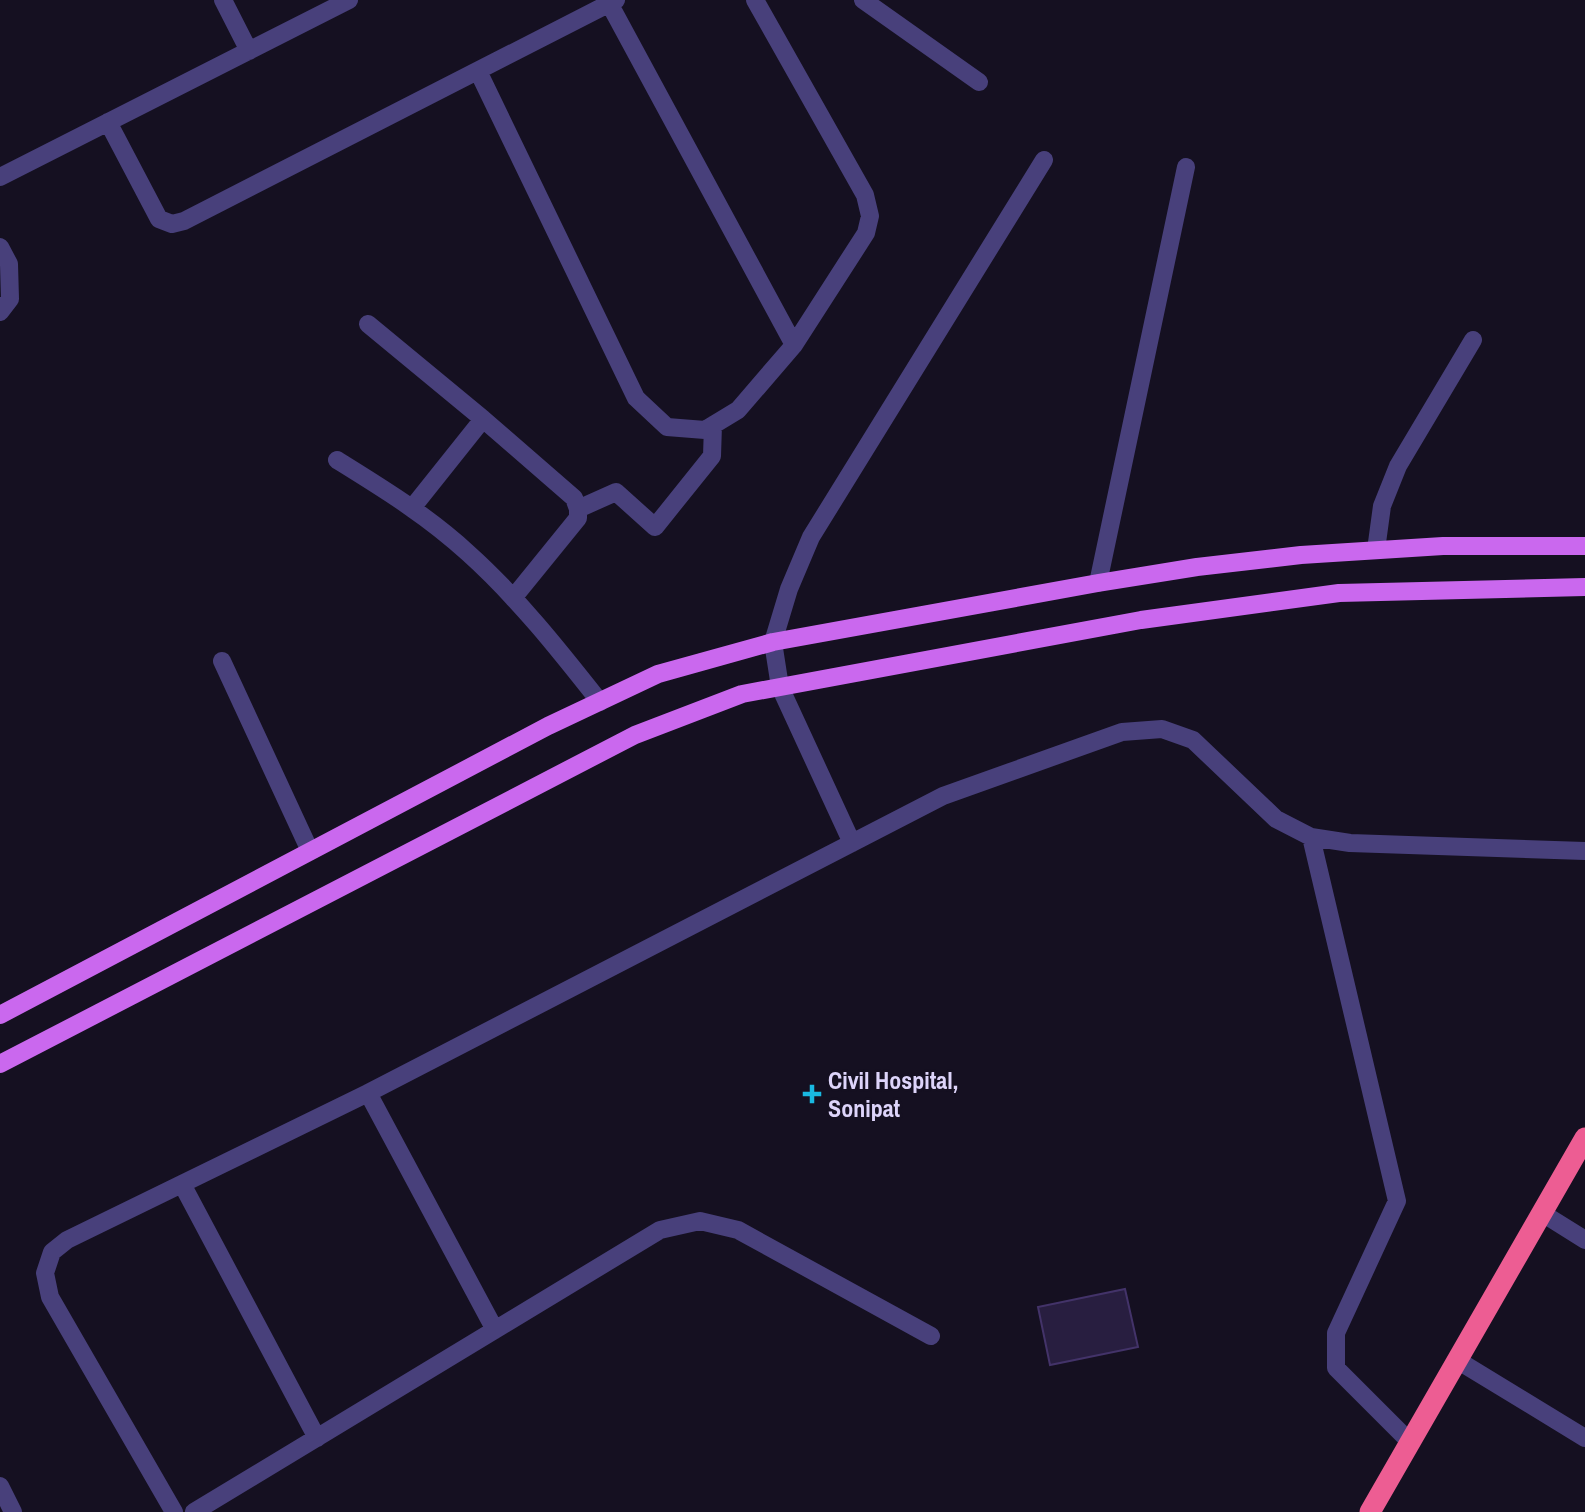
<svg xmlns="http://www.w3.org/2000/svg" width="1585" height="1512" font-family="'Archivo Narrow',sans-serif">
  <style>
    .building { fill: #281e40; stroke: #433369; stroke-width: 2 }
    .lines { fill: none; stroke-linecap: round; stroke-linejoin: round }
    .minor { stroke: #48407b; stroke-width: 18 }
    .major { stroke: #ca68ee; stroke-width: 18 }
    .highway { stroke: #ed5d93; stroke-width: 21 }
    .poi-dot { fill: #19b9e2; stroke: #151021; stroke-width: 2.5 }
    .labels { text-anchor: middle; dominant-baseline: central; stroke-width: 5; stroke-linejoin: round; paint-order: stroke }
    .poi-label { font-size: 24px; font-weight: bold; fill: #ddd4fa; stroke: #151021; text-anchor: start }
  </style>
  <rect width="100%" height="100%" fill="#151021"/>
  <path class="building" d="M 1125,1289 L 1138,1347 L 1050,1365 L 1038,1307 Z"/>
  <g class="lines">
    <path class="minor" d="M 223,0 L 249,51
      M 863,0 L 979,82
      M 609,3 L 794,345
      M 478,71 L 636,398 L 667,427 L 705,430 L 738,410 L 794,345 L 866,233 L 870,216 L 865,195 L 755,0
      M 108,122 L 159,219 L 172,224 L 184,221 L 616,0
      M 0,177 L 349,0
      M 0,247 L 9,264 L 10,299 L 0,312
      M 368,324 L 483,419 L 574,498 L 578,509 L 578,518 L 513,598
      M 337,460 C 382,488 428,516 468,553 C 517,597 559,650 600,702
      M 412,508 L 483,419
      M 578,509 L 616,492 L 655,527 L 712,456 L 713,425
      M 1376,550 L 1382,506 L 1398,466 L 1473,340
      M 1098,583 L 1186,167
      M 222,661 L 310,851
      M 1311,837 L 1397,1201 L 1336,1333 L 1336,1368 L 1410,1442
      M 852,843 L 780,687 L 773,642 L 789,589 L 811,537 L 1044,160
      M 368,1093 L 495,1330
      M 182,1184 L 317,1438
      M 1542,1213 L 1585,1240
      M 1457,1360 L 1585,1438
      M 0,1486 L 13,1512
      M 174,1512 L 50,1297 L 45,1273 L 52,1252 L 67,1240 L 368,1093 L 943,796 L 1122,732 L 1162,729 L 1193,740 L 1276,819 L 1311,837 L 1350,843 L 1585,851
      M 194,1512 L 660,1230 L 700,1221 L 738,1230 L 931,1336"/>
    <path class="major" d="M 0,1015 L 548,726 L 658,674 L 773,642 L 1098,583 L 1197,567 L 1301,555 L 1443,546 L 1585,546
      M 0,1064 L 635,735 L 742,694 L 1141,620 L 1339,593 L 1585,587"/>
    <path class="highway" d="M 1370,1512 L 1585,1138"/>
  </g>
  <path class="poi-dot" d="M808.5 1083.5h7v7h7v7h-7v7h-7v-7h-7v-7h7z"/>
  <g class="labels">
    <g class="poi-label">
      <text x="828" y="1080">Civil Hospital,<tspan x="828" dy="28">Sonipat</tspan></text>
    </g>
  </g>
</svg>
